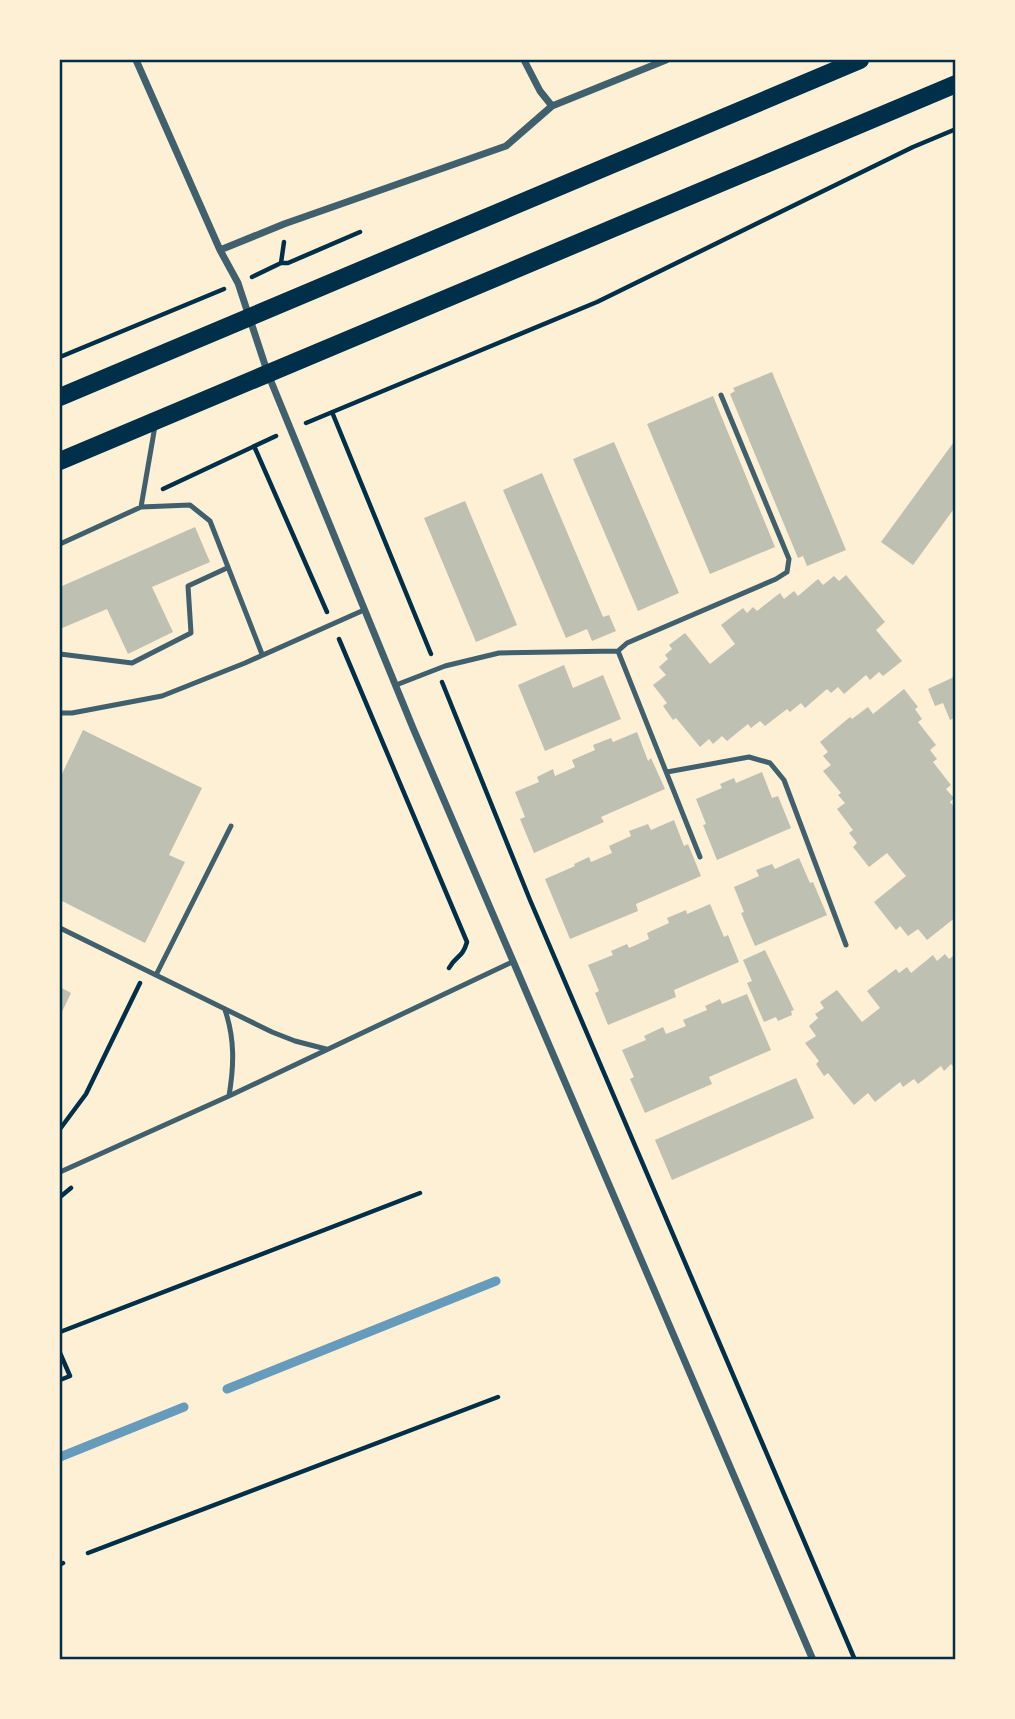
<svg xmlns="http://www.w3.org/2000/svg" width="1015" height="1719" font-family="Raleway,sans-serif">
  <style>
    .lines { fill: none; stroke-linecap: round; stroke-linejoin: round }
    .stream { stroke: #669bbc; stroke-width: 9 }
    .building { fill: #bec0b2 }
    .path { stroke: #003049; stroke-width: 4.5 }
    .service { stroke: #3f606c; stroke-width: 5 }
    .minor { stroke: #3f606c; stroke-width: 7 }
    .primary { stroke: #003049; stroke-width: 18 }
    .neatline { fill: none; stroke: #003049; stroke-width: 2.5 }
  </style>
  <rect width="100%" height="100%" fill="#fdf0d5"/>
  <g class="lines">
    <path class="stream" d="M 227,1389 L 496,1281
      M 60,1457 L 184,1407"/>
  </g>
  <path class="building" d="M 772,372 L 846,550 L 807,566 L 803,556 L 798,558 L 730,394 L 735,391 L 733,388 Z
    M 713,396 L 775,547 L 710,574 L 647,424 Z
    M 956,439 L 956,506 L 913,565 L 881,542 Z
    M 614,442 L 679,593 L 638,611 L 573,459 Z
    M 542,473 L 603,617 L 609,615 L 616,631 L 592,641 L 587,629 L 566,638 L 503,490 Z
    M 465,501 L 517,625 L 476,642 L 424,518 Z
    M 195,527 L 210,562 L 152,587 L 173,632 L 128,654 L 107,609 L 60,629 L 60,587 Z
    M 846,575 L 885,622 L 876,630 L 902,661 L 883,676 L 879,672 L 870,680 L 866,675 L 844,694 L 838,687 L 831,693 L 827,689 L 805,708 L 801,703 L 790,712 L 787,709 L 765,726 L 760,721 L 751,728 L 748,724 L 727,741 L 722,736 L 713,744 L 709,739 L 700,747 L 676,718 L 673,720 L 663,706 L 667,703 L 653,685 L 666,675 L 659,667 L 668,659 L 665,655 L 672,649 L 669,645 L 685,633 L 710,664 L 735,644 L 721,625 L 743,608 L 747,613 L 753,607 L 757,611 L 780,593 L 784,599 L 794,591 L 798,596 L 818,579 L 823,585 L 834,576 L 839,581 Z
    M 564,665 L 573,688 L 603,675 L 621,719 L 545,751 L 518,685 Z
    M 956,676 L 956,717 L 950,720 L 943,703 L 935,706 L 928,689 Z
    M 904,689 L 918,707 L 915,709 L 922,719 L 918,722 L 936,745 L 930,750 L 937,759 L 933,762 L 951,785 L 946,789 L 954,798 L 950,802 L 956,809 L 956,917 L 927,940 L 918,929 L 908,936 L 900,926 L 896,930 L 874,902 L 906,876 L 887,853 L 869,867 L 853,847 L 857,843 L 849,833 L 853,830 L 837,809 L 845,803 L 838,795 L 841,793 L 823,771 L 831,765 L 823,756 L 828,752 L 820,742 L 850,717 L 852,719 L 868,707 L 873,714 Z
    M 83,730 L 202,788 L 169,855 L 185,862 L 145,943 L 60,900 L 60,778 Z
    M 637,732 L 648,761 L 651,758 L 665,789 L 601,817 L 604,822 L 534,853 L 520,819 L 525,817 L 515,792 L 539,782 L 537,777 L 553,769 L 555,776 L 575,767 L 572,760 L 595,750 L 593,745 L 611,738 L 613,742 Z
    M 762,772 L 772,798 L 778,796 L 791,828 L 717,860 L 703,825 L 706,824 L 696,799 L 722,788 L 720,784 L 734,778 L 736,783 Z
    M 674,820 L 684,846 L 688,844 L 701,876 L 636,904 L 638,911 L 570,939 L 545,879 L 575,866 L 574,864 L 589,857 L 591,862 L 612,853 L 609,846 L 631,836 L 629,831 L 648,824 L 651,830 Z
    M 799,858 L 810,883 L 813,882 L 827,915 L 755,946 L 741,913 L 744,912 L 734,887 L 759,876 L 756,870 L 772,864 L 775,869 Z
    M 710,904 L 724,937 L 728,935 L 739,962 L 674,990 L 676,997 L 608,1025 L 595,993 L 599,991 L 588,965 L 613,955 L 611,951 L 627,944 L 629,948 L 649,939 L 647,933 L 669,923 L 667,918 L 686,910 L 687,914 Z
    M 765,950 L 794,1010 L 791,1011 L 792,1015 L 778,1021 L 776,1017 L 764,1022 L 747,983 L 752,981 L 743,960 Z
    M 945,954 L 949,959 L 956,954 L 956,1070 L 951,1064 L 944,1071 L 941,1066 L 918,1084 L 914,1079 L 903,1087 L 900,1082 L 875,1102 L 868,1093 L 854,1105 L 828,1073 L 824,1076 L 816,1064 L 819,1061 L 805,1043 L 816,1036 L 809,1026 L 818,1018 L 815,1014 L 824,1008 L 820,1002 L 837,990 L 862,1022 L 880,1008 L 867,991 L 896,969 L 899,973 L 907,967 L 911,973 L 933,955 L 937,961 Z
    M 60,987 L 71,993 L 60,1016 Z
    M 747,994 L 771,1050 L 709,1077 L 712,1084 L 645,1113 L 630,1079 L 634,1077 L 622,1050 L 646,1040 L 644,1036 L 663,1027 L 666,1034 L 686,1026 L 683,1020 L 707,1010 L 705,1006 L 720,999 L 722,1004 Z
    M 796,1078 L 814,1118 L 672,1180 L 655,1140 Z"/>
  <g class="lines">
    <path class="path" d="M 281,263 L 288,263 L 360,232
      M 252,277 L 281,263 L 284,242
      M 60,357 L 224,289
      M 332,412 L 431,654
      M 306,423 L 597,302 L 913,147 L 956,129
      M 254,446 L 327,612
      M 163,489 L 276,436
      M 339,639 L 467,942 C 462,959 456,955 449,968
      M 442,682 L 530,900 L 855,1660
      M 60,1129 L 86,1094 L 140,983
      M 60,1197 L 71,1188
      M 60,1332 L 420,1193
      M 60,1353 L 70,1376 L 60,1380
      M 88,1553 L 498,1397
      M 60,1565 L 63,1563"/>
    <path class="service" d="M 141,507 L 155,426
      M 60,544 L 141,507 L 190,505 L 210,521 L 262,654
      M 618,651 L 700,857
      M 60,654 L 132,663 L 191,633 L 188,586 L 227,568
      M 396,685 L 445,666 L 499,653 L 618,651 L 627,643 L 776,579 L 787,572 L 789,559 L 721,395
      M 60,713 L 72,713 L 162,696 L 245,663 L 364,610
      M 667,772 L 749,757 L 770,763 L 784,780 L 846,945
      M 60,928 L 272,1032 L 295,1041 L 326,1049
      M 156,975 L 231,826
      M 225,1010 C 235,1039 234,1066 229,1096
      M 60,1172 L 229,1096 L 512,962"/>
    <path class="minor" d="M 136,60 L 220,250 L 238,283 L 268,374 L 413,728 L 813,1660
      M 524,60 L 540,91 L 552,106
      M 220,250 L 284,224 L 506,146 L 552,106 L 666,60"/>
    <path class="primary" d="M 60,397 L 860,60
      M 60,461 L 956,84"/>
  </g>
  <rect width="1015" height="1719" fill="none" stroke="#fdf0d5" stroke-width="122"/>
  <rect x="61" y="61" width="893" height="1597" class="neatline"/>
</svg>
